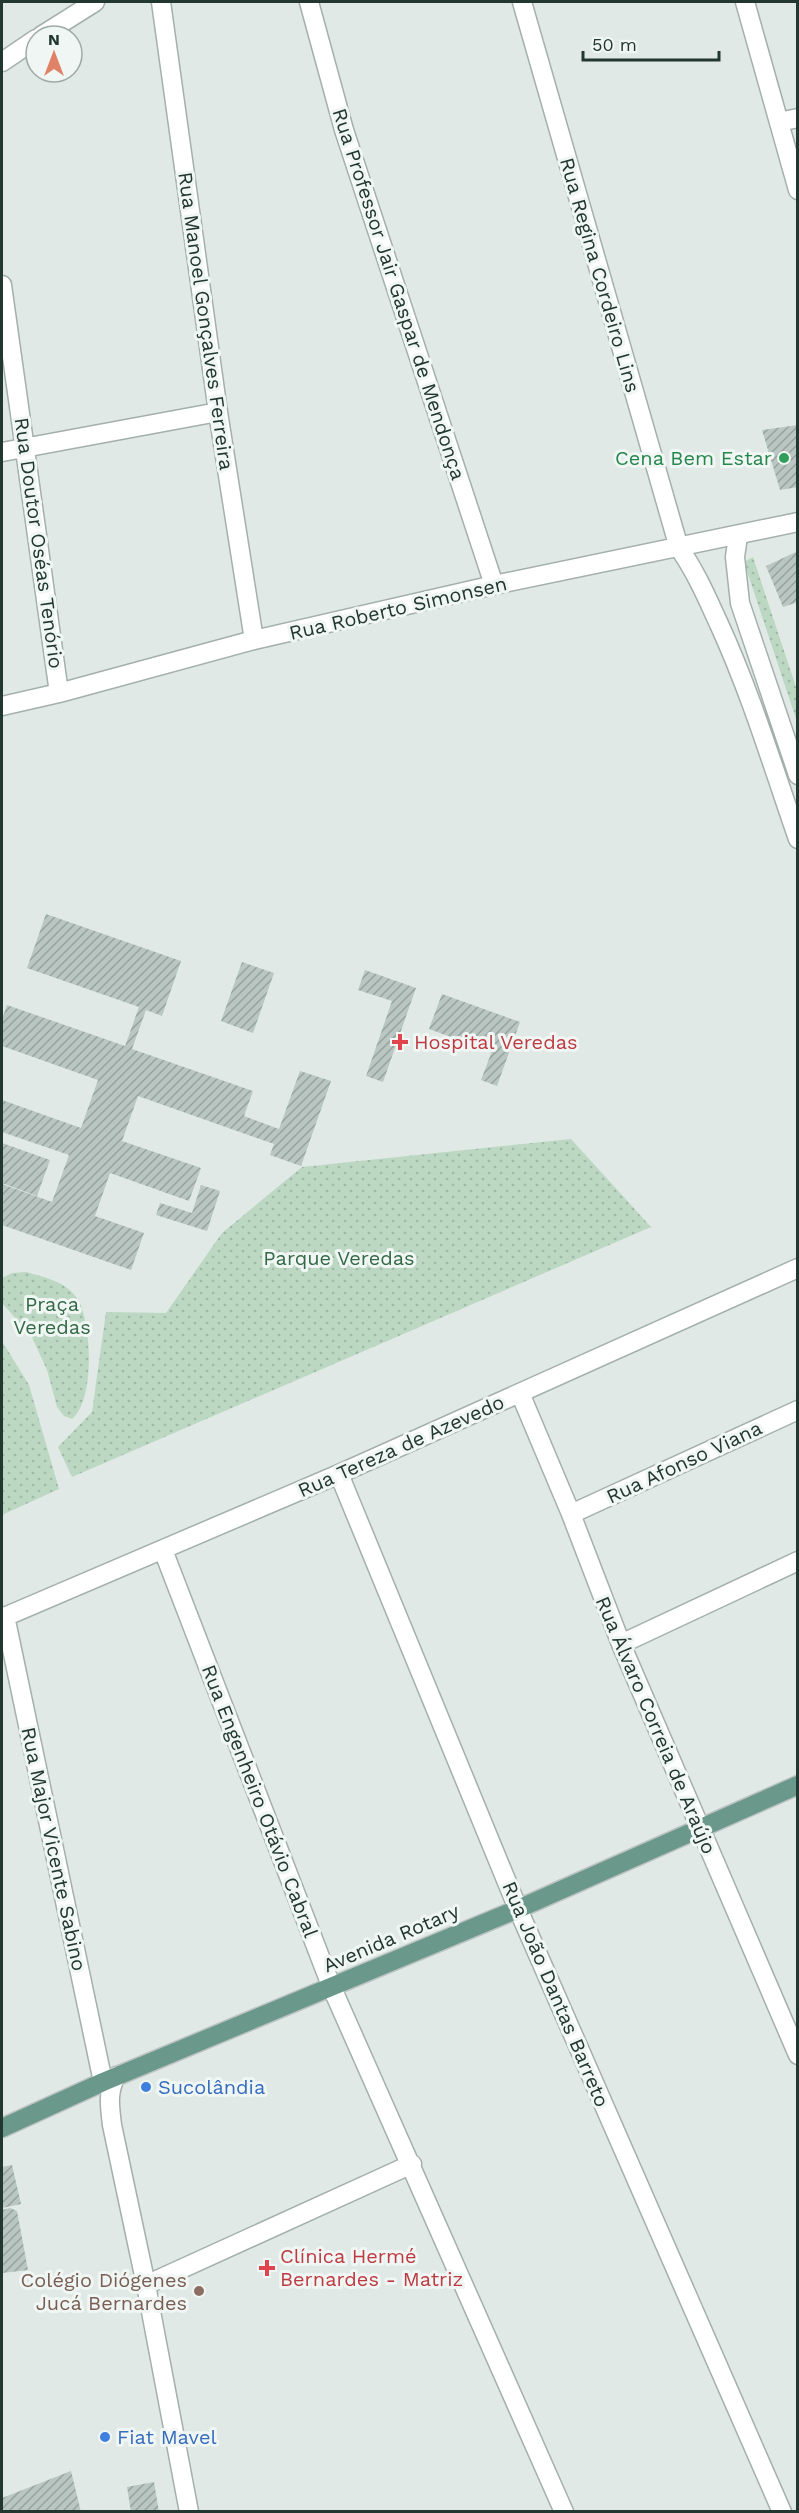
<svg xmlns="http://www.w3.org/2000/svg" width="799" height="2513" font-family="'Work Sans',sans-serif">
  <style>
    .park { fill: url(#park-dots) }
    .building { fill: url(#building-hatch) }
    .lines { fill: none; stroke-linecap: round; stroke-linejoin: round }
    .minor-casing { stroke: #a4b0ab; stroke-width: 21 }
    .major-casing { stroke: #bdc3c1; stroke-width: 21 }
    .minor { stroke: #fff; stroke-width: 18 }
    .major { stroke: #6a998c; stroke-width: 18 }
    .leisure-dot { fill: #2e9e5b; stroke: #f0f6f3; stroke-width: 2 }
    .health-dot { fill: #e0444e; stroke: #f0f6f3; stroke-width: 2 }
    .shop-dot { fill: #3f7fe0; stroke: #f0f6f3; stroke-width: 2 }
    .education-dot { fill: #8d6e63; stroke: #f0f6f3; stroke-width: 2 }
    .labels { text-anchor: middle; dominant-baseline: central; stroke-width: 6; stroke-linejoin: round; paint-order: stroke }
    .street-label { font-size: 20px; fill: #233731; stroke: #f0f6f3 }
    .leisure-label { font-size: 20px; fill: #27864d; stroke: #f0f6f3; text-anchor: end }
    .health-label { font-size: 20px; fill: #be3a42; stroke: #f0f6f3; text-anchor: start }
    .park-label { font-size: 20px; fill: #336946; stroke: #f0f6f3 }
    .shop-label { font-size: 20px; fill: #366cbe; stroke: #f0f6f3; text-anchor: start }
    .education-label { font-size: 20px; fill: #785e54; stroke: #f0f6f3; text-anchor: end }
  </style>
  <defs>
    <pattern id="park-dots" width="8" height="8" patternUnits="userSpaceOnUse" patternTransform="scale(1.5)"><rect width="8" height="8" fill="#bcd8c3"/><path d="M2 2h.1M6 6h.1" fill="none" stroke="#a1baa8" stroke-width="1.8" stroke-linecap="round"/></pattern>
    <pattern id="building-hatch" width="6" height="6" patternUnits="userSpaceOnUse" patternTransform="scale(1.5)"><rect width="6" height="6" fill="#b9c6c1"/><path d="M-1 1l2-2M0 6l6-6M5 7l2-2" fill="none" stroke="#96a29d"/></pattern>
  </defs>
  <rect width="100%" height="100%" fill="#e0e9e5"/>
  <path class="park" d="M 753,557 L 797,690 L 797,722 L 744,562 Z
    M 571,1139 L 651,1227 L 72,1477 L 58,1447 L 92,1412 L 106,1312 L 166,1313 L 222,1233 L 302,1167 Z
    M 26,1272 C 44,1277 68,1282 78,1300 C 92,1323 95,1401 72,1419 L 64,1416 L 57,1407 L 47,1370 L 32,1337 L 2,1303 L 2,1278 L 12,1273 Z
    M 2,1341 L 29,1385 L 59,1489 L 2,1515 Z"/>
  <path class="building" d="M 798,425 L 798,487 L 780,490 L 762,430 Z
    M 798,551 L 798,602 L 783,607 L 766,566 Z
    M 46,914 L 181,961 L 162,1016 L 146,1010 L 132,1049 L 253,1091 L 244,1116 L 279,1129 L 300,1071 L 331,1081 L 301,1166 L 270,1155 L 274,1144 L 138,1096 L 122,1141 L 201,1168 L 189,1201 L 110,1173 L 95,1216 L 144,1233 L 131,1270 L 2,1225 L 2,1184 L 52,1202 L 69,1155 L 2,1132 L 2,1100 L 81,1128 L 98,1080 L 2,1046 L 2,1019 L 7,1005 L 125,1046 L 139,1007 L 27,968 Z
    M 242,962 L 274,973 L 253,1033 L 221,1021 Z
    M 365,970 L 416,988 L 383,1082 L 366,1076 L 392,1001 L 358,990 Z
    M 442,994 L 520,1022 L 497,1086 L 481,1080 L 492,1051 L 476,1046 L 474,1050 L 450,1041 L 451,1037 L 429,1029 Z
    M 2,1143 L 50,1160 L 37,1196 L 2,1183 Z
    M 201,1185 L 220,1191 L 207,1231 L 156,1215 L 160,1203 L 192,1213 Z
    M 12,2165 L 21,2204 L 2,2208 L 2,2167 Z
    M 10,2208 L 17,2211 L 28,2270 L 2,2273 L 2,2210 Z
    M 71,2471 L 81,2512 L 2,2512 L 2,2498 Z
    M 154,2482 L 159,2512 L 131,2512 L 127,2487 Z"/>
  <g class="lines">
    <g class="minor-casing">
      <path id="minor" d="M 161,2 L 218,412 L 254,640
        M 309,2 L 344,130 L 494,585
        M 522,2 L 679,548 C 696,572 707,598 719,624 C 751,694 773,767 798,839
        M 745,2 L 798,190
        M 41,36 L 95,2
        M 2,62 L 36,39
        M 779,122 L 798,118
        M 2,285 L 59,693
        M 2,452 L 218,412
        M 738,536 L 735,557 L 740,603 L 798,775
        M 2,706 L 59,693 L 254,640 L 494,585 L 798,522
        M 520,1393 L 571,1514 L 621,1644 L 798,2055
        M 339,1474 L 518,1909 L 782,2512
        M 571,1514 L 798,1410
        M 163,1550 L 332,1988 L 564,2512
        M 5,1616 L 103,2082
        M 2,1618 L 339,1474 L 798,1268
        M 621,1644 L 798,1561
        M 116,2076 C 107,2093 110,2107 112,2125 L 146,2285 L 189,2512
        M 146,2285 L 412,2164"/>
    </g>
    <g class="major-casing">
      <path id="major" d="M 2,2128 L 103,2082 L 518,1909 L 798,1785"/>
    </g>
    <use href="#minor" class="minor"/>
    <use href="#major" class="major"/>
  </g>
  <circle class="leisure-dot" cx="784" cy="458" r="6"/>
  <g class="health-dot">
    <path d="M397 1033h6v6h6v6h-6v6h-6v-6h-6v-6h6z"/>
    <path d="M264 2259h6v6h6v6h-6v6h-6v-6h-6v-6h6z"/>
  </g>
  <g class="shop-dot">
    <circle cx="146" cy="2087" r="6"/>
    <circle cx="105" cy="2437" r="6"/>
  </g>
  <circle class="education-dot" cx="199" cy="2291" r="6"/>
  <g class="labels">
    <g class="street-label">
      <text transform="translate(600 275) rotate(74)">Rua Regina Cordeiro Lins</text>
      <text transform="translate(399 294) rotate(72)">Rua Professor Jair Gaspar de Mendonça</text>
      <text transform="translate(206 321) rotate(82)">Rua Manoel Gonçalves Ferreira</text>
      <text transform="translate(39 543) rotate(82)">Rua Doutor Oséas Tenório</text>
      <text transform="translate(398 608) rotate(-13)">Rua Roberto Simonsen</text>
      <text transform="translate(401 1446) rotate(-24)">Rua Tereza de Azevedo</text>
      <text transform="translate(684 1462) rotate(-25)">Rua Afonso Viana</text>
      <text transform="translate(656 1725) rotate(67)">Rua Álvaro Correia de Araújo</text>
      <text transform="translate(260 1801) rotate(69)">Rua Engenheiro Otávio Cabral</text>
      <text transform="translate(54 1849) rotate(78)">Rua Major Vicente Sabino</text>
      <text transform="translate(391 1938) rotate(-23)">Avenida Rotary</text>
      <text transform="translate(556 1994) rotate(67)">Rua João Dantas Barreto</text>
    </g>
    <g class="leisure-label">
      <text x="772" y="458">Cena Bem Estar</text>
    </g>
    <g class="health-label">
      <text x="414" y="1042">Hospital Veredas</text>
      <text x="280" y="2256">Clínica Hermé<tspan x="280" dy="23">Bernardes - Matriz</tspan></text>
    </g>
    <g class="park-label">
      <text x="339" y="1258">Parque Veredas</text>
      <text x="52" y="1304">Praça<tspan x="52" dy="23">Veredas</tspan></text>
    </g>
    <g class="shop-label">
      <text x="158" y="2087">Sucolândia</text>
      <text x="117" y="2437">Fiat Mavel</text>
    </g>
    <g class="education-label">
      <text x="187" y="2280">Colégio Diógenes<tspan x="187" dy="23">Jucá Bernardes</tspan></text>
    </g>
  </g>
  <rect width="799" height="2513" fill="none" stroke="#233731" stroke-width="6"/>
  <g transform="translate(54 54)"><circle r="28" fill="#f0f6f3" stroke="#9eaaa5" stroke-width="1.5"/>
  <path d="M0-4.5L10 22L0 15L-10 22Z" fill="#e08268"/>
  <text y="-9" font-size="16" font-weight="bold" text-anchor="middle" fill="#233731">N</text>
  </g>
  <path d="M583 51v9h136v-9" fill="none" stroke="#233731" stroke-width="3"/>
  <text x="592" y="51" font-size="18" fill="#233731" stroke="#f0f6f3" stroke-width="4.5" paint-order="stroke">50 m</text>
</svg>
